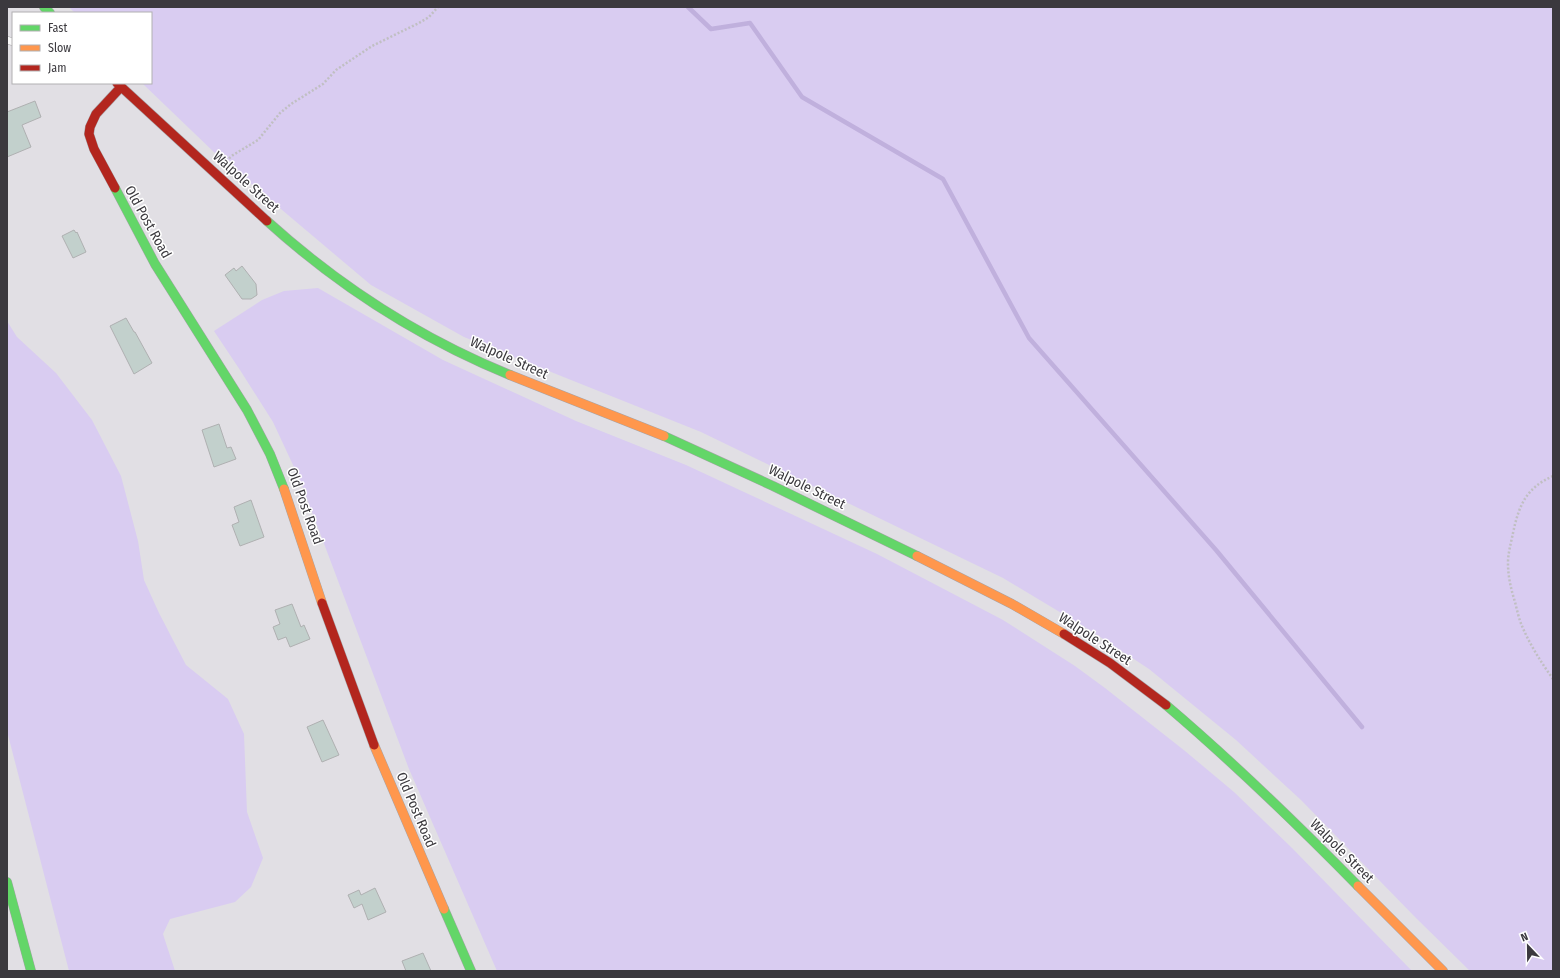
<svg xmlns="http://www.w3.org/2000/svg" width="1560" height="978" font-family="'Fira Sans Condensed',sans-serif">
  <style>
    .green { fill: #d9ccf1 }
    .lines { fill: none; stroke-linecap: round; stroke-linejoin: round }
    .stream { stroke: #c0b0dd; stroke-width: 4.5 }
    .building { fill: #c2d0cc; stroke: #afb0b1 }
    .lane-casing { stroke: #a6a4a8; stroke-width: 8 }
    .fast-casing { stroke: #a6a4a8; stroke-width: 10 }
    .slow-casing { stroke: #a6a4a8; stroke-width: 10 }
    .jam-casing { stroke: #a6a4a8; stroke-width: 10 }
    .path { stroke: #c0bfc2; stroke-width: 2.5; stroke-dasharray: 2 2; stroke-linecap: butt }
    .lane { stroke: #fafafb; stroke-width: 7 }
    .fast { stroke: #63d668; stroke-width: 9 }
    .slow { stroke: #ff974d; stroke-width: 9 }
    .jam { stroke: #b3261e; stroke-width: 9 }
    .labels { text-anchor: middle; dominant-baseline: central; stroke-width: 3; stroke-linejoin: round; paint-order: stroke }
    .street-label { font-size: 14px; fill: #3b393e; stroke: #fff }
  </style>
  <rect width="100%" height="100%" fill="#e1dfe4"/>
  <path class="green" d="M 69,7 L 1553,7 L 1553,971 L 1470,971 L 1416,918 L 1301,800 L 1236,740 L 1149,669 L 1088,629 L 1003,578 L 701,432 L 464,337 L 371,285 L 218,156 L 142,83 L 151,83 L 151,13 L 75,13 Z
    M 318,288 L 443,360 L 576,421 L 686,465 L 744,492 L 877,554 L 1003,620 L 1075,666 L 1105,688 L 1185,751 L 1234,792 L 1292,848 L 1412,971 L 497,971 L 409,769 L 300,480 L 273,422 L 240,370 L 214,331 L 262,300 L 284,291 Z
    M 7,321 L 17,337 L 56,373 L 92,420 L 121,476 L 138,541 L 144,580 L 159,613 L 186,665 L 228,699 L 244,734 L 247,812 L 263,858 L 251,887 L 235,902 L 170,919 L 163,934 L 175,971 L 69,971 L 7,731 Z"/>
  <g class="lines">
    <path class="stream" d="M 688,7 L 711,29 L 750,23 L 802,97 L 943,179 L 1029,338 L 1216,550 L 1362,727"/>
  </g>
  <path class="building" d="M 35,101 L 41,117 L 22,125 L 31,147 L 7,157 L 7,112 Z
    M 74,230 L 76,233 L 77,232 L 86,252 L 73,258 L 62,236 Z
    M 242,266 L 256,284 L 257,295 L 251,299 L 242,299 L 225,275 L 234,268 L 236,271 Z
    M 126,318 L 134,332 L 135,332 L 152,363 L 134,374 L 110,326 Z
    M 219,424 L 227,448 L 231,447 L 236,459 L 214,467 L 202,430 Z
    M 251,500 L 264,537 L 240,546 L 232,525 L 239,522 L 234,507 Z
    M 292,604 L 301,627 L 304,625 L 310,639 L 290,647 L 286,637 L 278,640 L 273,627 L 280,624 L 275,610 Z
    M 323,720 L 339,755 L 322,762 L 307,727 Z
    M 375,888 L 386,912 L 368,920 L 362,904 L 354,908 L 348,895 L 359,890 L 361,895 Z
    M 423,953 L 431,971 L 406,971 L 402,961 Z"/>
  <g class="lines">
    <g class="lane-casing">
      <path id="lane" d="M 7,40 L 13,42"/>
    </g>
    <g class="fast-casing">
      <path id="fast" d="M 44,7 L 50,13
        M 115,188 L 155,264 L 247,410 L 270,454 L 284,489
        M 267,221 C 340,287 419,338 510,375
        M 664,436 L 773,486 L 917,556
        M 1166,705 C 1233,762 1296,823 1358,886
        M 7,882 L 31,971
        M 444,909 L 471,971"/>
    </g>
    <g class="slow-casing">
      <path id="slow" d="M 510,375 L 664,436
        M 284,489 L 322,603
        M 917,556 L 1012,604 L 1064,634
        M 374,745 L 444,909
        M 1358,886 L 1443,971"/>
    </g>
    <g class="jam-casing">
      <path id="jam" d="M 117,83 L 267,221
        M 115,188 L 94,149 L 89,134 L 90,127 L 96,114 L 121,87
        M 322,603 L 374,745
        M 1064,634 L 1110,663 L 1166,705"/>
    </g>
    <path class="path" d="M 226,161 L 233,155 L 258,140 L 280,113 L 291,104 L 323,84 L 336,70 L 372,46 L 419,23 L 429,17 L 438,7
      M 1553,476 C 1526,488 1519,505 1513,533 C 1511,543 1508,553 1508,563 C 1508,577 1511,589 1515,602 C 1517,610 1519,619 1522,626 C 1530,645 1541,662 1553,679"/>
    <use href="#lane" class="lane"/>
    <use href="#fast" class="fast"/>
    <use href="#slow" class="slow"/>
    <use href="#jam" class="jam"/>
  </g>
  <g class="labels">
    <g class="street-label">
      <text transform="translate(246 182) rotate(42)">Walpole Street</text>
      <text transform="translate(148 222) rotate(61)">Old Post Road</text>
      <text transform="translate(509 358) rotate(24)">Walpole Street</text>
      <text transform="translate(807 487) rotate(26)">Walpole Street</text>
      <text transform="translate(305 506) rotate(70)">Old Post Road</text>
      <text transform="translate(1095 639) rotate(33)">Walpole Street</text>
      <text transform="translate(416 810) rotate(67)">Old Post Road</text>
      <text transform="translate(1342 851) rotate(45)">Walpole Street</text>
    </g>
  </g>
  <rect width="1560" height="978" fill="none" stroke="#3b393e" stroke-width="16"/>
  <rect x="12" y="12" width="140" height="72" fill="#ffffff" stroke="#b1b0b2"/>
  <rect x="20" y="25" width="20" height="6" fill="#63d668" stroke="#b1b0b2"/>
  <text x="48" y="32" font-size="12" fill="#3b393e">Fast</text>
  <rect x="20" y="45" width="20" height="6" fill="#ff974d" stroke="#b1b0b2"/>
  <text x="48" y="52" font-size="12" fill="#3b393e">Slow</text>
  <rect x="20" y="65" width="20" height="6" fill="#b3261e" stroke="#b1b0b2"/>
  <text x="48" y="72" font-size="12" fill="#3b393e">Jam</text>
  <g transform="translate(1528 946) rotate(338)" stroke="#ffffff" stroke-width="3" paint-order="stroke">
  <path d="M0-3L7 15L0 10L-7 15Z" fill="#3b393e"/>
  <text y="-6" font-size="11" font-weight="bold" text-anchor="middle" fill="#3b393e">N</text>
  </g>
</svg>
